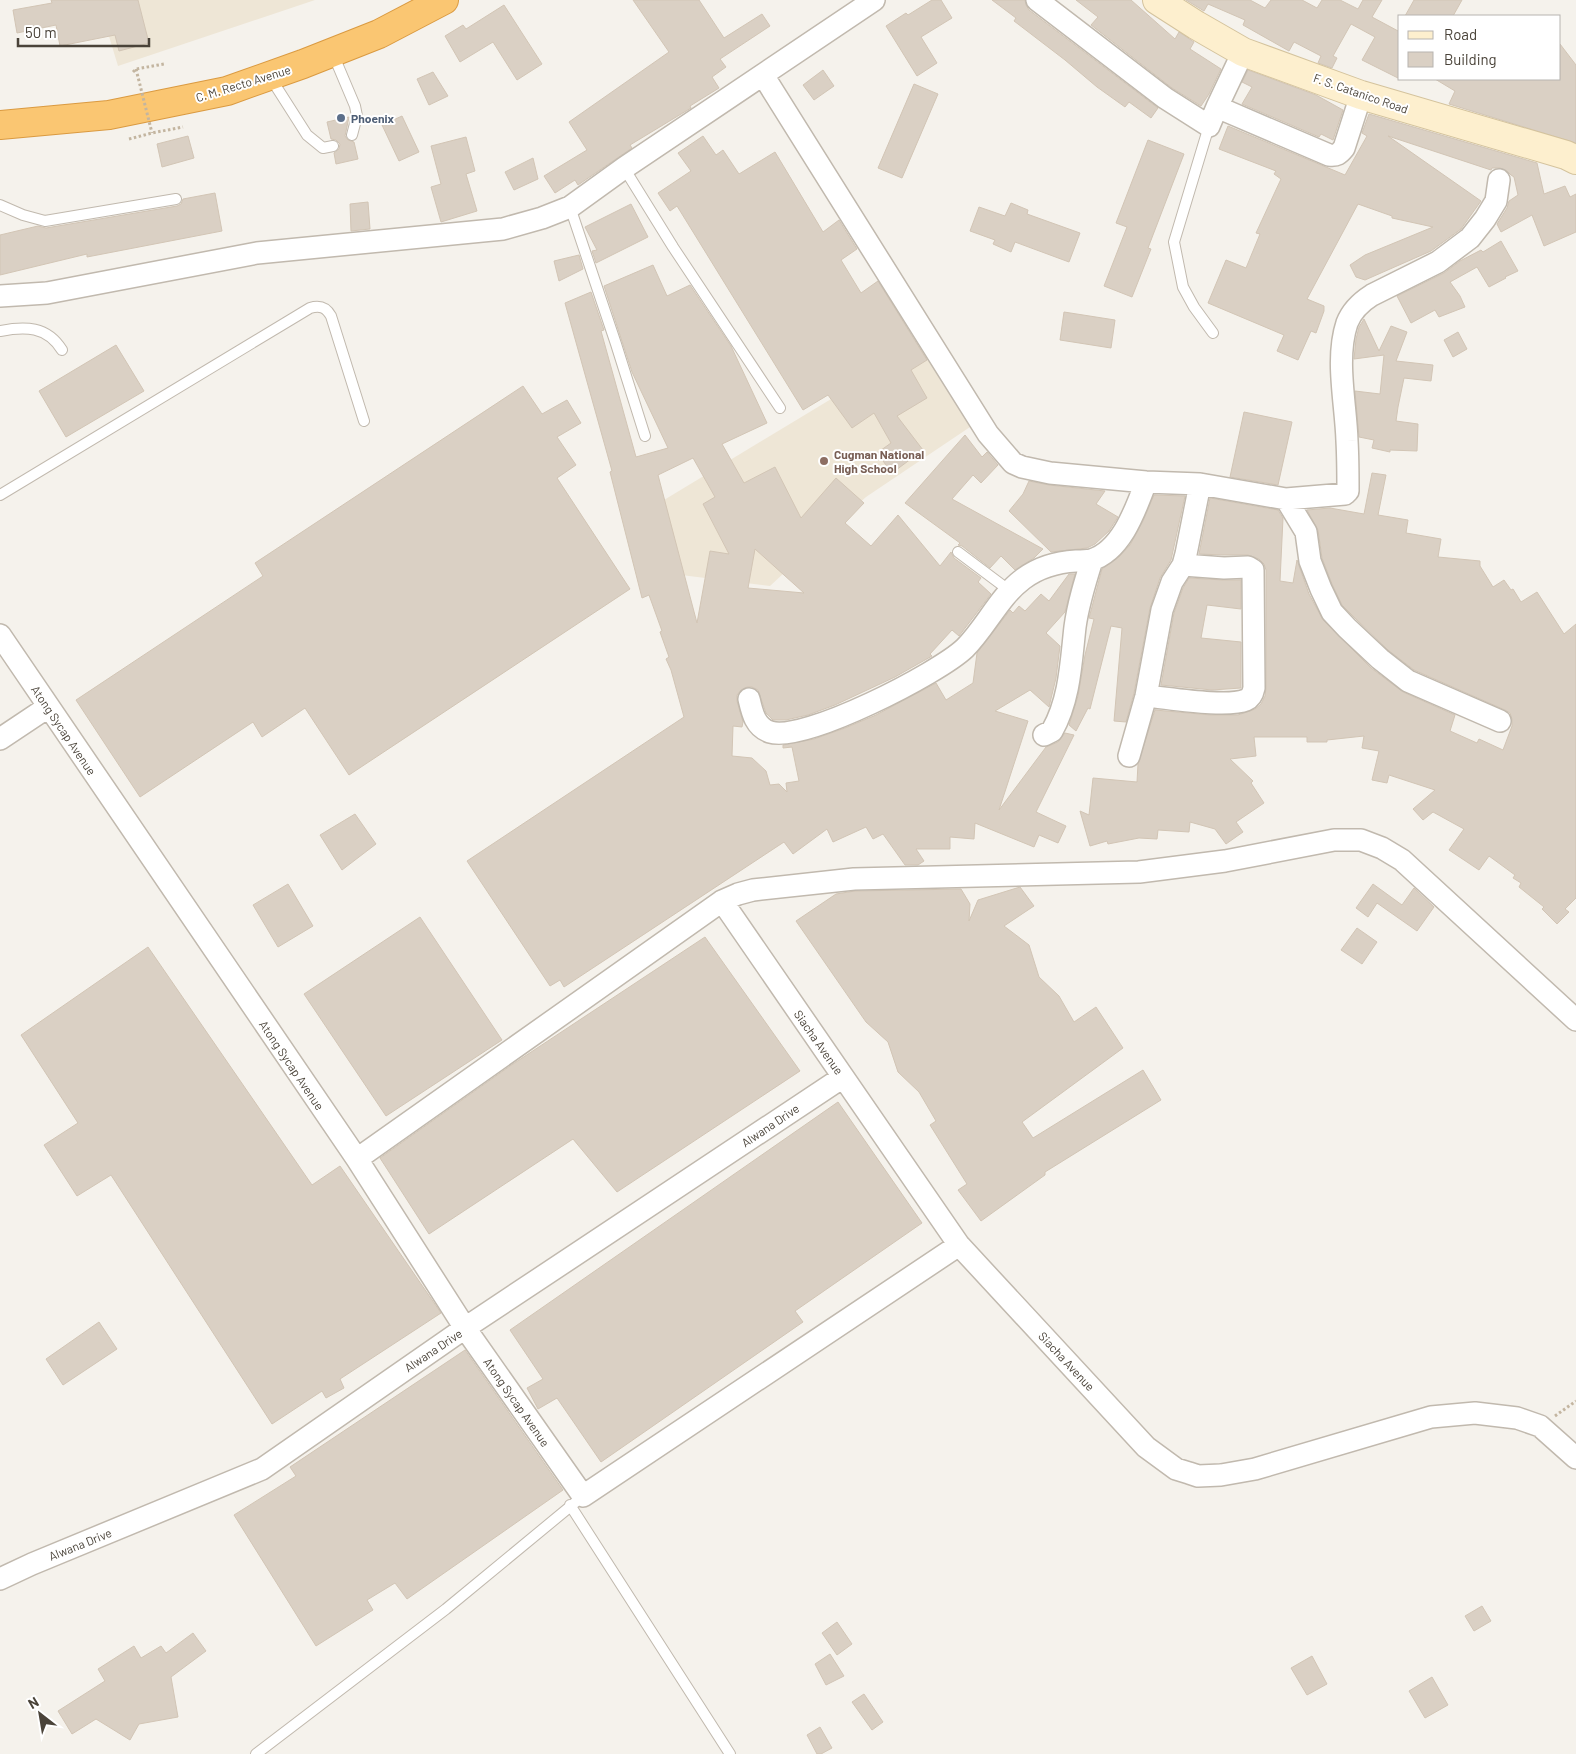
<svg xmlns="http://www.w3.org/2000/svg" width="1576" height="1754" font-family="Barlow,sans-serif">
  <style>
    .education { fill: #eee6d6 }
    .building { fill: #dad0c4; stroke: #d2c5b5; fill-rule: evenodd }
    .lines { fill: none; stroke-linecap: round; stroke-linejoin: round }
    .lane-casing { stroke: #c1b9ae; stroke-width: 12 }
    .street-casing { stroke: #c1b9ae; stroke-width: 24 }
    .secondary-casing { stroke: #d4c39d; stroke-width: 30 }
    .highway-casing { stroke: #da9a41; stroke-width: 30 }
    .path { stroke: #c3b5a0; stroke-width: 3; stroke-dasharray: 2.5 2.5; stroke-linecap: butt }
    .lane { stroke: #fff; stroke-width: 10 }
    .street { stroke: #fff; stroke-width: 21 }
    .secondary { stroke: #fdefce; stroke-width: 28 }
    .highway { stroke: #fac672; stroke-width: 28 }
    .path-bridge { stroke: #c3b5a0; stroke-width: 3; stroke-dasharray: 2.5 2.5; stroke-linecap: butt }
    .service-dot { fill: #5c6f8a; stroke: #fff; stroke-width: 2 }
    .education-dot { fill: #8d6e63; stroke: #fff; stroke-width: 2 }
    .labels { text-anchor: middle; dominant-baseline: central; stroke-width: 4; stroke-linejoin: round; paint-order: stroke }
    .street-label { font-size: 12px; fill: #4a4339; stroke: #fff }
    .service-label { font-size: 12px; font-weight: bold; fill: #4e5e75; stroke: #fff; text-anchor: start }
    .education-label { font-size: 12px; font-weight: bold; fill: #785e54; stroke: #fff; text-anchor: start }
  </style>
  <rect width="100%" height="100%" fill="#f5f2ec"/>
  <path class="education" d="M 98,0 L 315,0 L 118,66 Z
    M 919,346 L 973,425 L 866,497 L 770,586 L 681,575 L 664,500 Z"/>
  <path class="building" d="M 51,0 L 138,0 L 149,43 L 119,51 L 115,35 L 60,46 L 56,25 L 17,33 L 13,10 L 52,3 Z
    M 633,0 L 699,0 L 724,38 L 762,14 L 770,26 L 720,59 L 726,67 L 712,77 L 719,88 L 690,106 L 691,108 L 630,145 L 632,148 L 578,185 L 575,180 L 555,193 L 544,176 L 587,150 L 569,122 L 669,52 Z
    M 932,0 L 941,0 L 952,18 L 921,37 L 937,63 L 917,76 L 886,26 L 906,13 L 908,15 Z
    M 992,0 L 1025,0 L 1026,5 L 1029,10 L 1158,108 L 1151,118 L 1129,102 L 1125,107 L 1097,87 L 1065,60 L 1014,21 L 1016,18 Z
    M 1076,0 L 1131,0 L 1175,39 L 1179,32 L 1194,42 L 1190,49 L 1221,69 L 1209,94 L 1201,106 L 1172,88 L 1091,25 L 1098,17 Z
    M 1186,0 L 1250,0 L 1265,8 L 1271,0 L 1302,0 L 1317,8 L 1322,0 L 1340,0 L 1358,9 L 1363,0 L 1382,0 L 1372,17 L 1400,32 L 1400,79 L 1362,60 L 1375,37 L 1351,24 L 1333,56 L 1337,58 L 1332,68 L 1318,63 L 1321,56 L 1294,42 L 1289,51 L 1243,25 L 1245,20 L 1208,4 L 1204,11 Z
    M 1414,0 L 1462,0 L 1453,16 L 1405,16 Z
    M 504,5 L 542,64 L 517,80 L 493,42 L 460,62 L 445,36 L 463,25 L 466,29 Z
    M 1560,44 L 1576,65 L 1576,143 L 1449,104 L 1455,91 L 1435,79 L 1560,79 Z
    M 823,70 L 834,86 L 814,100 L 803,85 Z
    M 1248,70 L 1316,95 L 1343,110 L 1333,140 L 1321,134 L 1319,137 L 1242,104 L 1252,87 L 1242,82 Z
    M 433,72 L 448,96 L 429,105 L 417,79 Z
    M 914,84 L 938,94 L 902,178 L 878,168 Z
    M 1369,114 L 1537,163 L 1544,194 L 1565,186 L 1570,197 L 1576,194 L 1576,232 L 1544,246 L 1532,215 L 1501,232 L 1497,224 L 1507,208 L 1509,201 L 1518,195 L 1514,177 L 1511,175 L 1507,171 L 1500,168 L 1492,168 L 1491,170 L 1388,136 L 1481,201 L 1461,229 L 1431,251 L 1365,280 L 1356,277 L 1350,265 L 1365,255 L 1433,227 L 1392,218 L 1392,216 L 1358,204 L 1307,299 L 1324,306 L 1324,311 L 1316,333 L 1311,331 L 1298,360 L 1277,351 L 1284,335 L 1208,303 L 1226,260 L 1246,268 L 1260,234 L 1256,233 L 1281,179 L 1274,174 L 1276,171 L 1219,149 L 1228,126 L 1345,175 L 1367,136 L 1362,133 Z
    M 402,116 L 419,152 L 399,161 L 382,125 Z
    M 349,117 L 345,136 L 348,140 L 354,142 L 358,159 L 336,164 L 334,153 L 339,149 L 340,144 L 336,140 L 331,139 L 327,122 Z
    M 188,136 L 194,158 L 162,167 L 157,144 Z
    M 703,136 L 716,155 L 723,150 L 739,174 L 775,152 L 823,232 L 839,220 L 857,249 L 841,260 L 861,293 L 878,281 L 927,360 L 911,370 L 927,398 L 897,416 L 923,450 L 892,473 L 877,453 L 891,443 L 874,413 L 852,428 L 828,395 L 803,410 L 677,206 L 670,211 L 658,193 L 691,171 L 678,153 Z
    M 466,137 L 475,171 L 466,174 L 477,211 L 441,222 L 431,187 L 441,184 L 431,146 Z
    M 1148,140 L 1184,154 L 1148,248 L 1151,249 L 1132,297 L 1104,286 L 1127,227 L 1116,223 Z
    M 533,158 L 538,179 L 514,190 L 505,172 Z
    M 215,193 L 222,231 L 87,257 L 87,254 L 0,275 L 0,235 L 38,226 L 46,228 L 177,206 L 181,204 L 183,199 Z
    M 368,202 L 370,229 L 351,231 L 350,204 Z
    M 1011,203 L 1028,210 L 1027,214 L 1080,233 L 1069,262 L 1015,242 L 1011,252 L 993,244 L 995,240 L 970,231 L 979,207 L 1005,216 Z
    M 631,204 L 648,237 L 596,263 L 592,251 L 597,250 L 585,227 Z
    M 1501,241 L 1518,271 L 1505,277 L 1506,278 L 1489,287 L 1477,267 L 1450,282 L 1460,296 L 1465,307 L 1439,317 L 1435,310 L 1411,323 L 1397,296 L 1444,273 L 1460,261 L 1481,250 L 1483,252 Z
    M 579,255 L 583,269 L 559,281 L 554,261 Z
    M 653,265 L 667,296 L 690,285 L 731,346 L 767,423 L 722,444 L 744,483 L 775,467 L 801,518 L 836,478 L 864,503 L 845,523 L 871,546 L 898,515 L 940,566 L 951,552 L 954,558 L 981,578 L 978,582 L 991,594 L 959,636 L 952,630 L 930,654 L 932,656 L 895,677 L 835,705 L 808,715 L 786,720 L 773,720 L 766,713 L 758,690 L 752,687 L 747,687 L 741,690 L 737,695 L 737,701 L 743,722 L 742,727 L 733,726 L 732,756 L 752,758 L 766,771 L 770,785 L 779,784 L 787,792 L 786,783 L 799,781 L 792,747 L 783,748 L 783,745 L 814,739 L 845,728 L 876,715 L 936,683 L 946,700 L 973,683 L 977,653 L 1010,610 L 1013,613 L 1019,606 L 1025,611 L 1041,594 L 1049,601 L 1069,574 L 1075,574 L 1065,612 L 1046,633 L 1060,646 L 1056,678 L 1049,707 L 1030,690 L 995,711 L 1028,721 L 999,810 L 1046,747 L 1058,742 L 1065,733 L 1074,735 L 1036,812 L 1066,826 L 1058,843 L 1039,835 L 1034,847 L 975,823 L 974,839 L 950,837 L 950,849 L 916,849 L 924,861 L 918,865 L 905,865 L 883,834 L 873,839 L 866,827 L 833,842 L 827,829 L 793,854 L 784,842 L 564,987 L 560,980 L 550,986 L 467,861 L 684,717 L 671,670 L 666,659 L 669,657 L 660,632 L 662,631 L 649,595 L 642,598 L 610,472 L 612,471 L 565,303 L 591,292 L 604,330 L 601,331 L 636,457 L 668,448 L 632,372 L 604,286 ZM 693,458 L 715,497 L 703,504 L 729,554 L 710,551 L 697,623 L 658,475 ZM 755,549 L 804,593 L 748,588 Z
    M 1064,312 L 1115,320 L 1111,348 L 1060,340 Z
    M 1364,319 L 1379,351 L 1391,326 L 1407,332 L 1396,361 L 1433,365 L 1431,381 L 1404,378 L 1398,407 L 1396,421 L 1418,424 L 1417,451 L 1390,450 L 1390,452 L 1372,448 L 1374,440 L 1359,437 L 1355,391 L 1380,394 L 1384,355 L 1354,359 L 1356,339 L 1359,327 Z
    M 1458,332 L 1467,349 L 1453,357 L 1444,340 Z
    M 116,345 L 144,391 L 66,437 L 39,391 Z
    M 523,386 L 542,414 L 567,400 L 581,423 L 557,437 L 576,465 L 557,478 L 630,589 L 349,775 L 305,708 L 262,737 L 253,722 L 140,797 L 76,700 L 263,576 L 255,563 Z
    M 1244,412 L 1292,422 L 1278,485 L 1230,477 Z
    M 965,435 L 982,457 L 987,452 L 998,465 L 981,483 L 973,475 L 952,499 L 1043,549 L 1034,558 L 1015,570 L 1001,556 L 990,568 L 962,546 L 958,545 L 960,543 L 905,503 Z
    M 1372,473 L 1386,475 L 1378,515 L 1408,520 L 1406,533 L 1441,539 L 1438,557 L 1480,561 L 1480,566 L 1493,587 L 1504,580 L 1511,590 L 1513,589 L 1521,602 L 1537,592 L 1564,634 L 1576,624 L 1576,898 L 1565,909 L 1569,912 L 1557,924 L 1542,909 L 1544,907 L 1519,887 L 1521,883 L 1513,878 L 1515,875 L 1489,856 L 1479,870 L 1449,850 L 1464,829 L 1433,812 L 1423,820 L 1413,809 L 1435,790 L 1389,775 L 1387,783 L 1372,780 L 1379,751 L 1362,748 L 1364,736 L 1327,740 L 1327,742 L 1307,742 L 1307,737 L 1254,737 L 1256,756 L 1230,759 L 1253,781 L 1251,783 L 1264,803 L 1236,822 L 1243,832 L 1226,844 L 1215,829 L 1190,822 L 1189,832 L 1158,830 L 1157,839 L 1139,838 L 1108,844 L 1107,841 L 1090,846 L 1080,811 L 1089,815 L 1093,778 L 1137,782 L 1138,764 L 1155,710 L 1211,715 L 1238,715 L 1255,709 L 1261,704 L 1265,696 L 1266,688 L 1266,570 L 1264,564 L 1259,559 L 1248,555 L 1224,555 L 1199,554 L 1210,498 L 1278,510 L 1283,518 L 1280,581 L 1293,583 L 1297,560 L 1309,594 L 1323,620 L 1371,668 L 1403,692 L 1455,715 L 1450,731 L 1477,743 L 1479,739 L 1503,750 L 1512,726 L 1512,719 L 1510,713 L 1505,710 L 1414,670 L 1388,650 L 1356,619 L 1342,605 L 1332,584 L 1322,558 L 1318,530 L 1307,510 L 1330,508 L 1364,514 Z
    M 1029,481 L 1049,485 L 1105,491 L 1096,504 L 1118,517 L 1109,531 L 1095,544 L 1087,548 L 1051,552 L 1009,511 L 1023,494 Z
    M 1154,495 L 1185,496 L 1171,560 L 1160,578 L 1150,608 L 1134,693 L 1126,722 L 1114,721 L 1122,628 L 1111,626 L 1090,709 L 1088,708 L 1076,731 L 1069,725 L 1078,696 L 1085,655 L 1094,619 L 1089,618 L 1102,569 L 1119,557 L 1130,545 L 1143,521 Z
    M 1189,578 L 1223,580 L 1241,580 L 1241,609 L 1207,605 L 1201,638 L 1241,642 L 1241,688 L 1212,690 L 1161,685 L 1174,613 L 1183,588 Z
    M 355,814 L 376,844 L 342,870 L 320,835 Z
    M 288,884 L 313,926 L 278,947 L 253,905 Z
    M 1373,884 L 1402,905 L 1414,888 L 1434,907 L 1417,931 L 1377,903 L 1368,917 L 1356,908 Z
    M 1020,887 L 1034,906 L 1004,926 L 1029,945 L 1039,977 L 1059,996 L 1074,1022 L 1096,1007 L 1123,1048 L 1022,1122 L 1033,1138 L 1143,1070 L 1161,1100 L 1045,1172 L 1045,1175 L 981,1221 L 958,1190 L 967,1184 L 930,1125 L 936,1121 L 919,1092 L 898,1072 L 888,1042 L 866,1022 L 796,921 L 836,894 L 855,891 L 961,889 L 970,904 L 969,921 L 978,900 Z
    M 420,917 L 502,1040 L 386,1116 L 304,994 Z
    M 1357,928 L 1377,942 L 1362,964 L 1341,950 Z
    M 705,937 L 800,1071 L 617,1192 L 573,1139 L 429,1234 L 380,1158 L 510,1066 Z
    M 148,947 L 312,1185 L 340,1166 L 441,1313 L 340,1379 L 344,1388 L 326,1398 L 322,1391 L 272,1424 L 111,1175 L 77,1196 L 44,1145 L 78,1123 L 21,1035 Z
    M 838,1102 L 922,1223 L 795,1311 L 803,1322 L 601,1462 L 557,1398 L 538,1409 L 527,1388 L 543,1379 L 510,1330 Z
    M 99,1322 L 117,1349 L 63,1385 L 46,1359 Z
    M 465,1350 L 563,1490 L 407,1599 L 395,1583 L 367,1600 L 373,1610 L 316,1646 L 234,1515 L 296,1476 L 290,1467 Z
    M 1482,1606 L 1491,1621 L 1474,1631 L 1465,1616 Z
    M 837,1622 L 852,1644 L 837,1655 L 822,1633 Z
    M 193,1633 L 206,1651 L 171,1677 L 178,1717 L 139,1724 L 130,1740 L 96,1719 L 72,1734 L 58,1711 L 105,1681 L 98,1669 L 134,1646 L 141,1658 L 161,1646 L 166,1653 Z
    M 830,1654 L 844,1676 L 826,1685 L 815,1664 Z
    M 1312,1656 L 1327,1684 L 1307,1695 L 1291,1668 Z
    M 1432,1677 L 1448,1705 L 1425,1718 L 1409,1691 Z
    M 864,1694 L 883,1722 L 872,1730 L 852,1702 Z
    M 820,1727 L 832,1748 L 821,1754 L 817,1754 L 807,1735 Z"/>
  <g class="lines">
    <g class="lane-casing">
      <path id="lane" d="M 333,54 L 355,106 L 357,116 L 352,135
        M 270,77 L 307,135 L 323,148 L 333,146
        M 1209,126 L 1174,242 L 1183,287 L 1194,307 L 1213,333
        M 624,168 L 673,247 L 780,408
        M 0,205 L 23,215 L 45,221 L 176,199
        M 570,207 L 616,344 L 645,436
        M 0,331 C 25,326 47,326 62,350
        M 0,495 L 310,308 C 320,305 326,307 331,316 L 364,421
        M 958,552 L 1010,591
        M 570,1505 L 730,1754
        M 256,1754 L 446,1609 L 583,1496"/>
    </g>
    <g class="street-casing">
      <path id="street" d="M 1037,0 L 1165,98 L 1209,126 L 1217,107
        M 1243,52 L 1217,107 L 1329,155 C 1337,156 1339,154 1344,148 L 1361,95
        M 763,75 L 988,434 L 1013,463 L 1022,467 L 1050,473 L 1146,482 L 1200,484 L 1286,499 L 1345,494 L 1348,491 C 1348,474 1348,458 1347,441 C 1346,404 1335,359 1347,323 C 1352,310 1361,302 1372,295 L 1438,262 L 1470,238 L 1485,219 L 1496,201 L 1499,180
        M 0,296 L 47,293 L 257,253 L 503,229 L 542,218 L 570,207 L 624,168 L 874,0
        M 1286,499 L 1306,532 L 1310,561 L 1321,589 L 1332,612 L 1347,628 L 1380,659 L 1408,681 L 1500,721
        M 0,635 L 357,1159 L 465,1328 L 583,1496 L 959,1245
        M 1146,696 C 1169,698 1226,708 1246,700 C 1251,698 1253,693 1254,688 L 1253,570 L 1248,567 L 1224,568 L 1183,565
        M 749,699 C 752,712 755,727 770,732 C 804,743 939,673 965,648 C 986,627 999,597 1023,579 C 1039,567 1057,562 1076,561 C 1081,561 1086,561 1091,560 C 1122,551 1136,508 1146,482
        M 1044,735 L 1052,731 C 1070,699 1071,662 1075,627 C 1078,604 1085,582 1092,560
        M 0,739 L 48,707
        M 1129,756 L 1146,696 L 1162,610 L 1172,582 L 1183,565 L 1186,554 L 1200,484
        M 722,901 L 959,1245 L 1146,1447 L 1176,1469 L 1189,1473 L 1198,1476 L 1221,1475 L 1255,1469 L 1431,1417 L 1475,1413 L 1517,1418 L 1540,1426 L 1576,1458
        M 357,1159 L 722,901 L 738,894 L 753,890 L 854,879 L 1139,872 L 1225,861 L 1334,840 L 1361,840 L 1382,848 L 1402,860 L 1576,1020
        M 0,1579 L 32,1564 L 262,1469 L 465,1328 L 843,1077"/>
    </g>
    <g class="secondary-casing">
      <path id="secondary" d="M 1157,0 L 1196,25 L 1243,52 L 1361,95 L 1566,155 L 1576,160"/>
    </g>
    <g class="highway-casing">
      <path id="highway" d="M 0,125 L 109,115 L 227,91 L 303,64 L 379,34 L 444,0"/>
    </g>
    <path class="path" d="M 133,72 L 136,69 L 164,64
      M 129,139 L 152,133 L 183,127
      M 1555,1416 L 1576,1401"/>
    <use href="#lane" class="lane"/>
    <use href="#street" class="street"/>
    <use href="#secondary" class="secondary"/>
    <use href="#highway" class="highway"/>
    <path class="path-bridge" d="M 136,69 L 152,133"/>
  </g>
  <circle class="service-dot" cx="341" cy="118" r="5"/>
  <circle class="education-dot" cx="824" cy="461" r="5"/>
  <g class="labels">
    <g class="street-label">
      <text transform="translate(243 83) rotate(-17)">C. M. Recto Avenue</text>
      <text transform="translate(1361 93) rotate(19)">F. S. Catanico Road</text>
      <text transform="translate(64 730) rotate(56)">Atong Sycap Avenue</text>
      <text transform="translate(819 1042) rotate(55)">Siacha Avenue</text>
      <text transform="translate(292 1065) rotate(56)">Atong Sycap Avenue</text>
      <text transform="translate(770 1125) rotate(-34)">Alwana Drive</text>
      <text transform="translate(433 1350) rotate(-34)">Alwana Drive</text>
      <text transform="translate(1067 1361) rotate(47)">Siacha Avenue</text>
      <text transform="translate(517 1402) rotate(55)">Atong Sycap Avenue</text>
      <text transform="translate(80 1544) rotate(-22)">Alwana Drive</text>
    </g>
    <g class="service-label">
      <text x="351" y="118">Phoenix</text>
    </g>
    <g class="education-label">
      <text x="834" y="454">Cugman National<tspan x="834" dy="14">High School</tspan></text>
    </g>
  </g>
  <rect x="1398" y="15" width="162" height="65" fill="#ffffff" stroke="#b7b4b0"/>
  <rect x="1408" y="31" width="25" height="8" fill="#fdefce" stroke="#b7b4b0"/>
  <text x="1444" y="40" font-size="15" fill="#4a4339">Road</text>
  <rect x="1408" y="52" width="25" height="15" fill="#dad0c4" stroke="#b7b4b0"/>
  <text x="1444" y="65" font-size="15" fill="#4a4339">Building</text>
  <g transform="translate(40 1714) rotate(329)" stroke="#ffffff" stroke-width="4" paint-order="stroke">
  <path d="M0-4L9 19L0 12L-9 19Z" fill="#4a4339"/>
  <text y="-8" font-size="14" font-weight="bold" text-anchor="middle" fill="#4a4339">N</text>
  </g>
  <path d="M18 38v8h131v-8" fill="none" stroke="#4a4339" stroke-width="2.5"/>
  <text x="25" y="38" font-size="15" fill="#4a4339" stroke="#ffffff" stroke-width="4" paint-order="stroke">50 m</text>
</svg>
